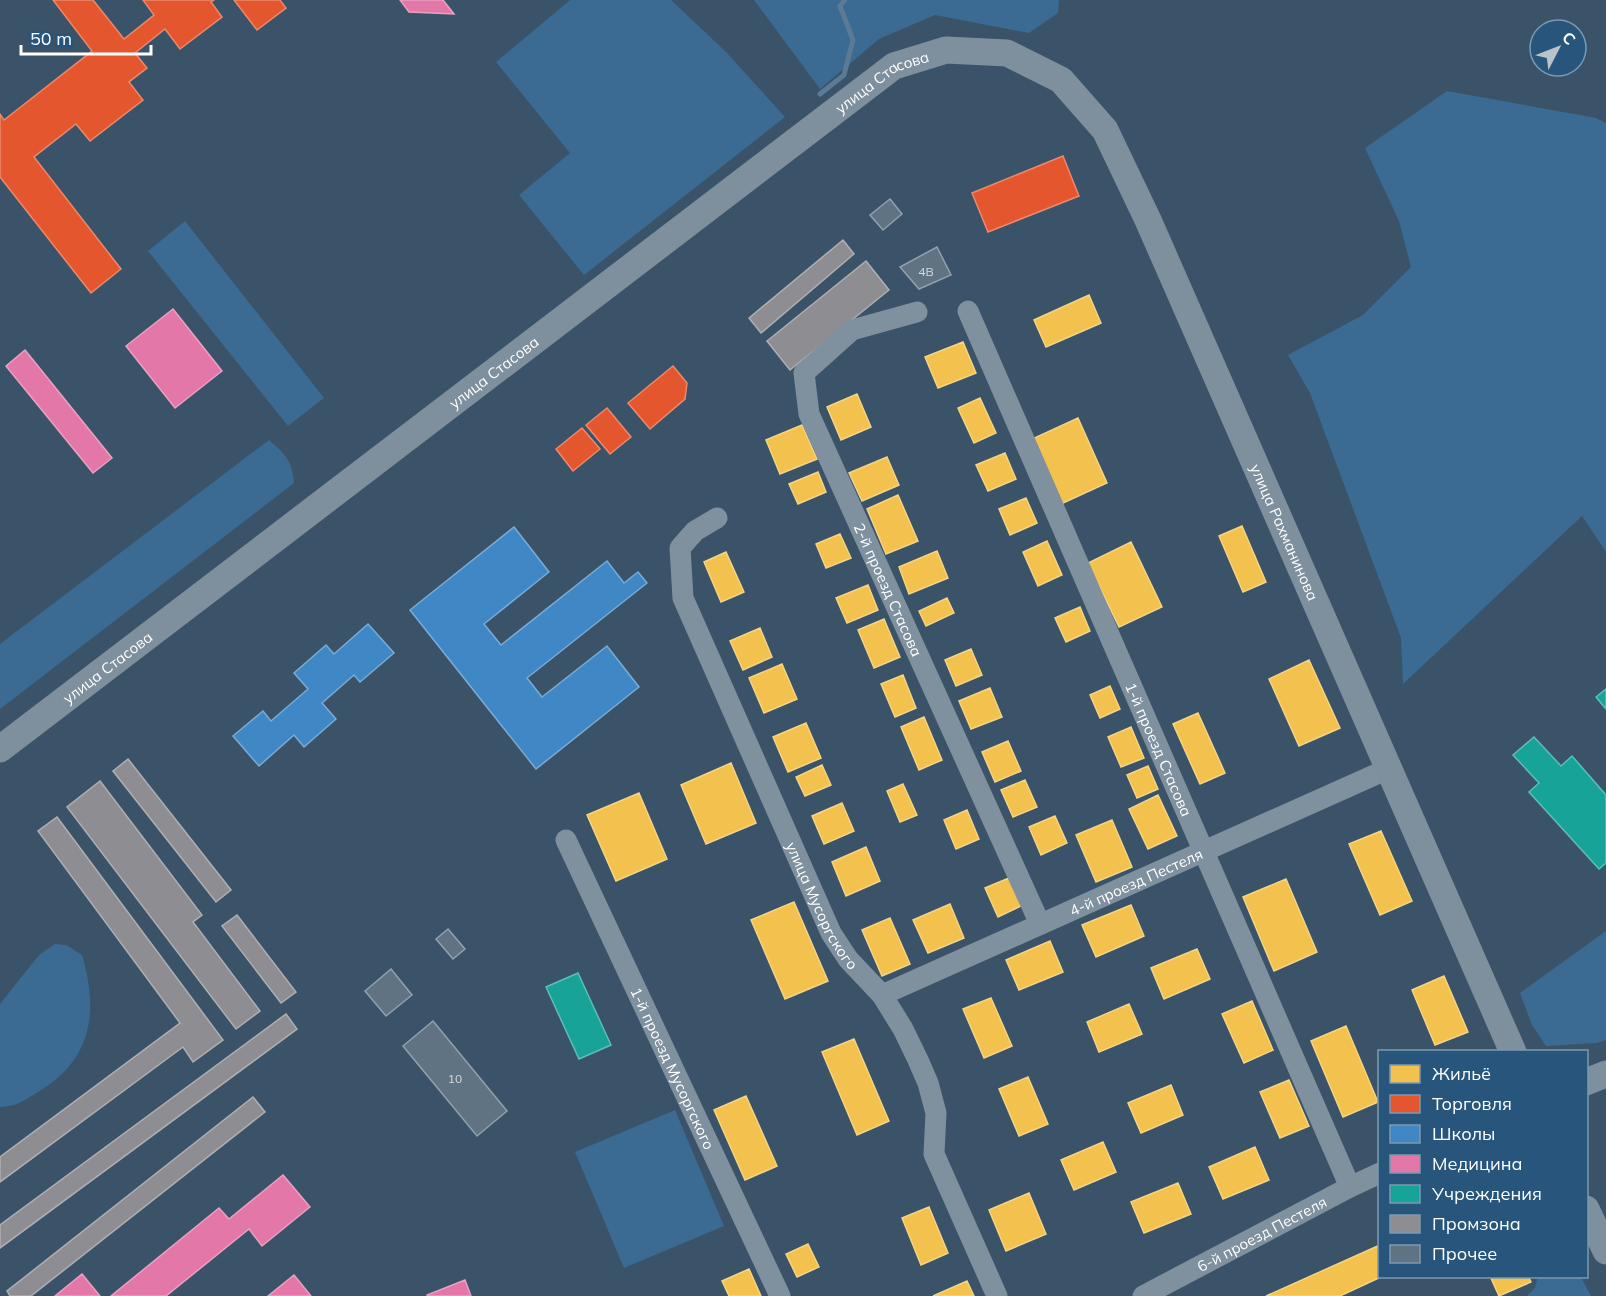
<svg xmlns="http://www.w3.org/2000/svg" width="1606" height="1296" font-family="Mulish,sans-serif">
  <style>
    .green { fill: #3b6b92 }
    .homes { fill: #f2c14e; stroke: #f6d483; stroke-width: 1.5 }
    .shops { fill: #e4572e; stroke: #ec896d; stroke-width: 1.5 }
    .schools { fill: #3f88c5; stroke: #79acd6; stroke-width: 1.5 }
    .health { fill: #e377a8; stroke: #eba0c2; stroke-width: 1.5 }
    .public { fill: #17a398; stroke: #5dbfb7; stroke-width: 1.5 }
    .industry { fill: #8d8d92; stroke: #afafb3; stroke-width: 1.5 }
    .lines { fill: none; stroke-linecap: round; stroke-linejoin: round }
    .stream { stroke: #5a7a95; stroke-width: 5 }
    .building { fill: #607382; stroke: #91a1ae; stroke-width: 1.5 }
    .minor { stroke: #7f909f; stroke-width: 21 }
    .major { stroke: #7e8f9e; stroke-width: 27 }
    .labels { text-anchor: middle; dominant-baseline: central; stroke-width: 6; stroke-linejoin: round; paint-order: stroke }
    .number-label { font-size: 12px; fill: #d7dce0 }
    .street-label { font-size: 15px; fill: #fff; stroke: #27557b }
  </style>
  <rect width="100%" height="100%" fill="#3a5368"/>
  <path class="green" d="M 570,0 L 671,0 L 726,52 L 785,117 L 584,275 L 519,195 L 570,153 L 496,62 Z
    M 754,0 L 1059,0 L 1058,13 L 1029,33 L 935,15 L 879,39 L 820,89 Z
    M 1447,91 L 1596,118 L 1606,123 L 1606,552 L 1582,516 L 1403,684 L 1401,638 L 1310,393 L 1288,355 L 1363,315 L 1411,267 L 1399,221 L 1365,148 Z
    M 185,221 L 324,398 L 288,426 L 148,251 Z
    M 269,440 C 286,455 292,460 294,483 L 0,709 L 0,644 Z
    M 1606,931 L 1606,1040 L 1597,1043 L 1546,1046 L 1532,1025 L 1520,993 Z
    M 55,944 L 66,945 L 82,955 C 99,1012 92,1060 38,1092 C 23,1101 18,1106 0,1107 L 0,1004 L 39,955 Z
    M 675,1110 L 724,1226 L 624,1268 L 575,1152 Z
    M 1538,1276 L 1581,1277 L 1591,1296 L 1527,1296 L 1535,1288 Z"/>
  <path class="homes" d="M 1089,295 L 1101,323 L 1046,347 L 1034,320 Z
    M 963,342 L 976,373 L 938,388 L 925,357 Z
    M 857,394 L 871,427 L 841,440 L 827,407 Z
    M 980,398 L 996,433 L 974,443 L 958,408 Z
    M 1078,418 L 1107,483 L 1061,504 L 1032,439 Z
    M 802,425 L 817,459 L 780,474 L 766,440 Z
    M 1005,453 L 1016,479 L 988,491 L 976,465 Z
    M 887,457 L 899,485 L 862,501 L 849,473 Z
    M 818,472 L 826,492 L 798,504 L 789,484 Z
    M 898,495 L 918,541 L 886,554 L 867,509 Z
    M 1026,498 L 1037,523 L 1010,535 L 999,509 Z
    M 1242,526 L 1266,582 L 1243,592 L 1219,536 Z
    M 840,534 L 851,558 L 826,568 L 816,544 Z
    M 1047,541 L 1062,575 L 1038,586 L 1023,552 Z
    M 1131,542 L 1162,607 L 1119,627 L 1088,563 Z
    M 937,551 L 948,578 L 909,594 L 899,567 Z
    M 726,552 L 744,592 L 721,602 L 704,562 Z
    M 868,585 L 878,610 L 847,623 L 836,598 Z
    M 947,598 L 954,613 L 926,626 L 919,611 Z
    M 1080,607 L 1090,631 L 1066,642 L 1055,618 Z
    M 884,619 L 900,657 L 874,668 L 858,630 Z
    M 760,628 L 772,657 L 743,670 L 730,641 Z
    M 971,649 L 982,675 L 956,686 L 945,660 Z
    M 1309,660 L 1340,728 L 1299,746 L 1269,679 Z
    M 782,664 L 797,699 L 764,713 L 749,678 Z
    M 903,675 L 916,708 L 895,717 L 881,684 Z
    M 1110,686 L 1120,709 L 1100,718 L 1090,695 Z
    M 990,688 L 1002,717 L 971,729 L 959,701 Z
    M 1198,713 L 1225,773 L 1200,784 L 1173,724 Z
    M 924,717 L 942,760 L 919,770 L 901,727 Z
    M 806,723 L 821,758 L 788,772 L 773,737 Z
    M 1131,727 L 1144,758 L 1121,767 L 1108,737 Z
    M 1008,741 L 1021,771 L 995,782 L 982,752 Z
    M 731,763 L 756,823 L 706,844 L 681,785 Z
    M 822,765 L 831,785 L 805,796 L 796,777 Z
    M 1148,766 L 1158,789 L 1137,798 L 1127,775 Z
    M 1025,780 L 1037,807 L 1013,817 L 1001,790 Z
    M 903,784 L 917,815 L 900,822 L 887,791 Z
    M 639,793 L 667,859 L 616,881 L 587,815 Z
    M 1158,795 L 1177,836 L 1148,849 L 1129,809 Z
    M 842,803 L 854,831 L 824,844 L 812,816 Z
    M 967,810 L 979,839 L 956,849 L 944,820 Z
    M 1055,816 L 1067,843 L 1041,855 L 1029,827 Z
    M 1112,820 L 1132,867 L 1096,882 L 1076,835 Z
    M 1381,831 L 1412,901 L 1380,915 L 1349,844 Z
    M 866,847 L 880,881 L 846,896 L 832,862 Z
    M 1009,878 L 1021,906 L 998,917 L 985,888 Z
    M 1286,879 L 1317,952 L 1274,971 L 1243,897 Z
    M 794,902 L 828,981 L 785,999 L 751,920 Z
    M 950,904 L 964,938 L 928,953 L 913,920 Z
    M 1131,905 L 1144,936 L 1096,957 L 1082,925 Z
    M 890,918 L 910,964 L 882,976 L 862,930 Z
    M 1050,941 L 1063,972 L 1019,990 L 1006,960 Z
    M 1197,949 L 1210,979 L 1164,999 L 1151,968 Z
    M 1444,976 L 1468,1032 L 1435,1045 L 1412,990 Z
    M 991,998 L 1012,1046 L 984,1058 L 963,1009 Z
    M 1252,1001 L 1273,1050 L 1244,1063 L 1222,1014 Z
    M 1129,1004 L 1142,1034 L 1099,1052 L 1087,1022 Z
    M 1346,1026 L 1378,1102 L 1343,1117 L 1311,1041 Z
    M 854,1039 L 889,1121 L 857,1135 L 822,1052 Z
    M 1028,1077 L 1048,1124 L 1019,1136 L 999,1089 Z
    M 1289,1080 L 1309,1126 L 1280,1138 L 1260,1092 Z
    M 1171,1085 L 1183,1115 L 1141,1133 L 1128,1103 Z
    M 746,1096 L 777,1166 L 745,1180 L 714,1110 Z
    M 1103,1142 L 1116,1172 L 1074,1190 L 1061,1160 Z
    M 1255,1147 L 1269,1180 L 1223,1199 L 1209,1167 Z
    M 1178,1183 L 1191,1214 L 1144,1233 L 1131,1202 Z
    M 1029,1193 L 1046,1234 L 1006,1251 L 989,1210 Z
    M 929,1207 L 948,1253 L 921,1265 L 902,1218 Z
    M 808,1244 L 819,1267 L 797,1277 L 786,1254 Z
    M 1380,1245 L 1380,1276 L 1383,1276 L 1340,1296 L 1266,1296 Z
    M 749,1269 L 761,1296 L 729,1296 L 722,1281 Z
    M 1490,1276 L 1528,1276 L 1531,1282 L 1499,1296 Z
    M 967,1281 L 974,1296 L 933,1296 Z"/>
  <path class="shops" d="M 53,0 L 93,0 L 124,39 L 154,15 L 143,0 L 214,0 L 211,2 L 222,17 L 180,49 L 165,29 L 135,53 L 147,68 L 129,82 L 143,100 L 90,141 L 76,124 L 34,157 L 121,269 L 91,293 L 0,177 L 0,114 L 4,120 L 92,51 Z
    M 234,0 L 280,0 L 286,8 L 257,30 Z
    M 1063,156 L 1079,196 L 988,232 L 972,193 Z
    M 673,366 L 687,383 L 685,399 L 650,429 L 628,403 Z
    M 607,408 L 631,437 L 610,454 L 586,425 Z
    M 582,428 L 600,449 L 573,471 L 556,449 Z"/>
  <path class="schools" d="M 514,527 L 549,572 L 484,624 L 501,645 L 607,561 L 624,583 L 638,572 L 647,583 L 527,678 L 542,697 L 607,646 L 639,687 L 536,769 L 410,610 Z
    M 368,624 L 394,653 L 360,682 L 354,675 L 322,703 L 336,719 L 304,747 L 294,735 L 259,766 L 233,736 L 263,711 L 271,721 L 308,689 L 294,673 L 326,645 L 334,654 Z"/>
  <path class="health" d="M 400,0 L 443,0 L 454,14 L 409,12 Z
    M 173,309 L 222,371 L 175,408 L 126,346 Z
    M 25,350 L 112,458 L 93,473 L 6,366 Z
    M 283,1175 L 310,1207 L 262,1246 L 249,1229 L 166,1296 L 111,1296 L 219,1208 L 229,1219 Z
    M 82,1274 L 100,1296 L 55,1296 Z
    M 294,1275 L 311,1296 L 268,1296 Z
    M 465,1280 L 471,1296 L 428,1296 L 427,1295 Z"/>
  <path class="public" d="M 1606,689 L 1606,709 L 1596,697 Z
    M 1534,737 L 1561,766 L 1572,756 L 1606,795 L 1606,863 L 1599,869 L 1529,792 L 1539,783 L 1513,755 Z
    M 578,973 L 611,1045 L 579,1059 L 546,987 Z"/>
  <path class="industry" d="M 843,240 L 854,254 L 761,333 L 749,318 Z
    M 866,261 L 889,290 L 790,370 L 767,341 Z
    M 128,759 L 231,890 L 216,902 L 113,771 Z
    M 100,781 L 202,915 L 193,922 L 260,1011 L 236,1029 L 67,807 Z
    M 57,817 L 223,1040 L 193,1062 L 183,1047 L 0,1182 L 0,1157 L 180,1023 L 38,831 Z
    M 237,915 L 296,992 L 281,1003 L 222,926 Z
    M 286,1014 L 297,1029 L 0,1248 L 0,1225 Z
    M 253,1097 L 265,1112 L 31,1296 L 10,1296 L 7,1291 Z"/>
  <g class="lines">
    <path class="stream" d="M 820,94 L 844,75 L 853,40 L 840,6 L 845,0"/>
  </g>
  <path class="building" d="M 890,199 L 902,214 L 883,230 L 870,215 Z
    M 937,247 L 951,275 L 919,289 L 900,267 Z
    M 448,929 L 465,949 L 453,959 L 436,939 Z
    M 391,969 L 412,995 L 386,1016 L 365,991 Z
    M 433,1021 L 507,1111 L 477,1136 L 403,1046 Z"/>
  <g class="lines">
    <g class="minor">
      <path id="s1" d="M 968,311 L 1350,1187"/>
      <path id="s2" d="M 917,312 L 852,330 L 804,373 L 809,414 L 1040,924"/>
      <path id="s3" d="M 717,518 L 695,531 L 680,548 L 683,598 L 831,933 L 848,959 L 882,995 L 903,1029 L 918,1060 L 928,1083 L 936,1113 L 934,1154 L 997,1296"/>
      <path id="s4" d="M 566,840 L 780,1296"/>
      <path id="s5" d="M 882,995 L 1388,769"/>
      <path id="s6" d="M 1143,1296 L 1350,1187 L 1380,1173"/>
    </g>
    <g class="major">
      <path id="s7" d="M 0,749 L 894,66 L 946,50 L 1007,53 L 1061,80 L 1105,130 L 1148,220 L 1513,1052"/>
      <path d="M 1586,1082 L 1606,1074"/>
      <path d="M 1586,1209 L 1606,1251"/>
    </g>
  </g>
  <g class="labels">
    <g class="number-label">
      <text x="926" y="271">4В</text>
      <text x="455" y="1078">10</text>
    </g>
    <g class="street-label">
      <text stroke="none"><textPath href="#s7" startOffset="1107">улица Стасова</textPath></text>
      <text stroke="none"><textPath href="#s7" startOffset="621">улица Стасова</textPath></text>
      <text stroke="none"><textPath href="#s7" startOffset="1808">улица Рахманинова</textPath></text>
      <text stroke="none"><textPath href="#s2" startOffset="366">2-й проезд Стасова</textPath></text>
      <text stroke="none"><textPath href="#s7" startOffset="135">улица Стасова</textPath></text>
      <text stroke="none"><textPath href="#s1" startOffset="478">1-й проезд Стасова</textPath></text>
      <text stroke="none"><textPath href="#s5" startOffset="278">4-й проезд Пестеля</textPath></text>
      <text stroke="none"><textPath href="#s3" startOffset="436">улица Мусоргского</textPath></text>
      <text stroke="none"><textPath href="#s4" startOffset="252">1-й проезд Мусоргского</textPath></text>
      <text stroke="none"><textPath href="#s6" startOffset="134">6-й проезд Пестеля</textPath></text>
    </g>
  </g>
  <rect x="1378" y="1050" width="210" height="228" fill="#27557b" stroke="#7d99b0" stroke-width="1.5"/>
  <rect x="1390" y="1065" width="30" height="18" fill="#f2c14e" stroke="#7d99b0" stroke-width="1.5"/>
  <text x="1432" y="1080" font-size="18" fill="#ffffff">Жильё</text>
  <rect x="1390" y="1095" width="30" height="18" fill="#e4572e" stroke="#7d99b0" stroke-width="1.5"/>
  <text x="1432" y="1110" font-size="18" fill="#ffffff">Торговля</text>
  <rect x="1390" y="1125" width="30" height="18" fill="#3f88c5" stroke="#7d99b0" stroke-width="1.5"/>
  <text x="1432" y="1140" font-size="18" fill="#ffffff">Школы</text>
  <rect x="1390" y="1155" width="30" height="18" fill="#e377a8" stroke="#7d99b0" stroke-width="1.5"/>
  <text x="1432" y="1170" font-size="18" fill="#ffffff">Медицина</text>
  <rect x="1390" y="1185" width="30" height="18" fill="#17a398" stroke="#7d99b0" stroke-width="1.5"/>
  <text x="1432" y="1200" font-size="18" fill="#ffffff">Учреждения</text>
  <rect x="1390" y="1215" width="30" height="18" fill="#8d8d92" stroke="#7d99b0" stroke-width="1.5"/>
  <text x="1432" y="1230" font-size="18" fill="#ffffff">Промзона</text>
  <rect x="1390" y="1245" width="30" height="18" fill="#607382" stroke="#7d99b0" stroke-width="1.5"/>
  <text x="1432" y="1260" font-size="18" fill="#ffffff">Прочее</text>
  <g transform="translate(1558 48) rotate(48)"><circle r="28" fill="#27557b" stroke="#7d99b0" stroke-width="1.5"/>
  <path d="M0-4.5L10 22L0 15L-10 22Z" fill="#bac3ca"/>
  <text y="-9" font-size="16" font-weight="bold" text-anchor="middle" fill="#ffffff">С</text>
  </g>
  <path d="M21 45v9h130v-9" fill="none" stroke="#ffffff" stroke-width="3"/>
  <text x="30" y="45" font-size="18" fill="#ffffff" stroke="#27557b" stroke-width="4.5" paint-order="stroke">50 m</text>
</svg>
